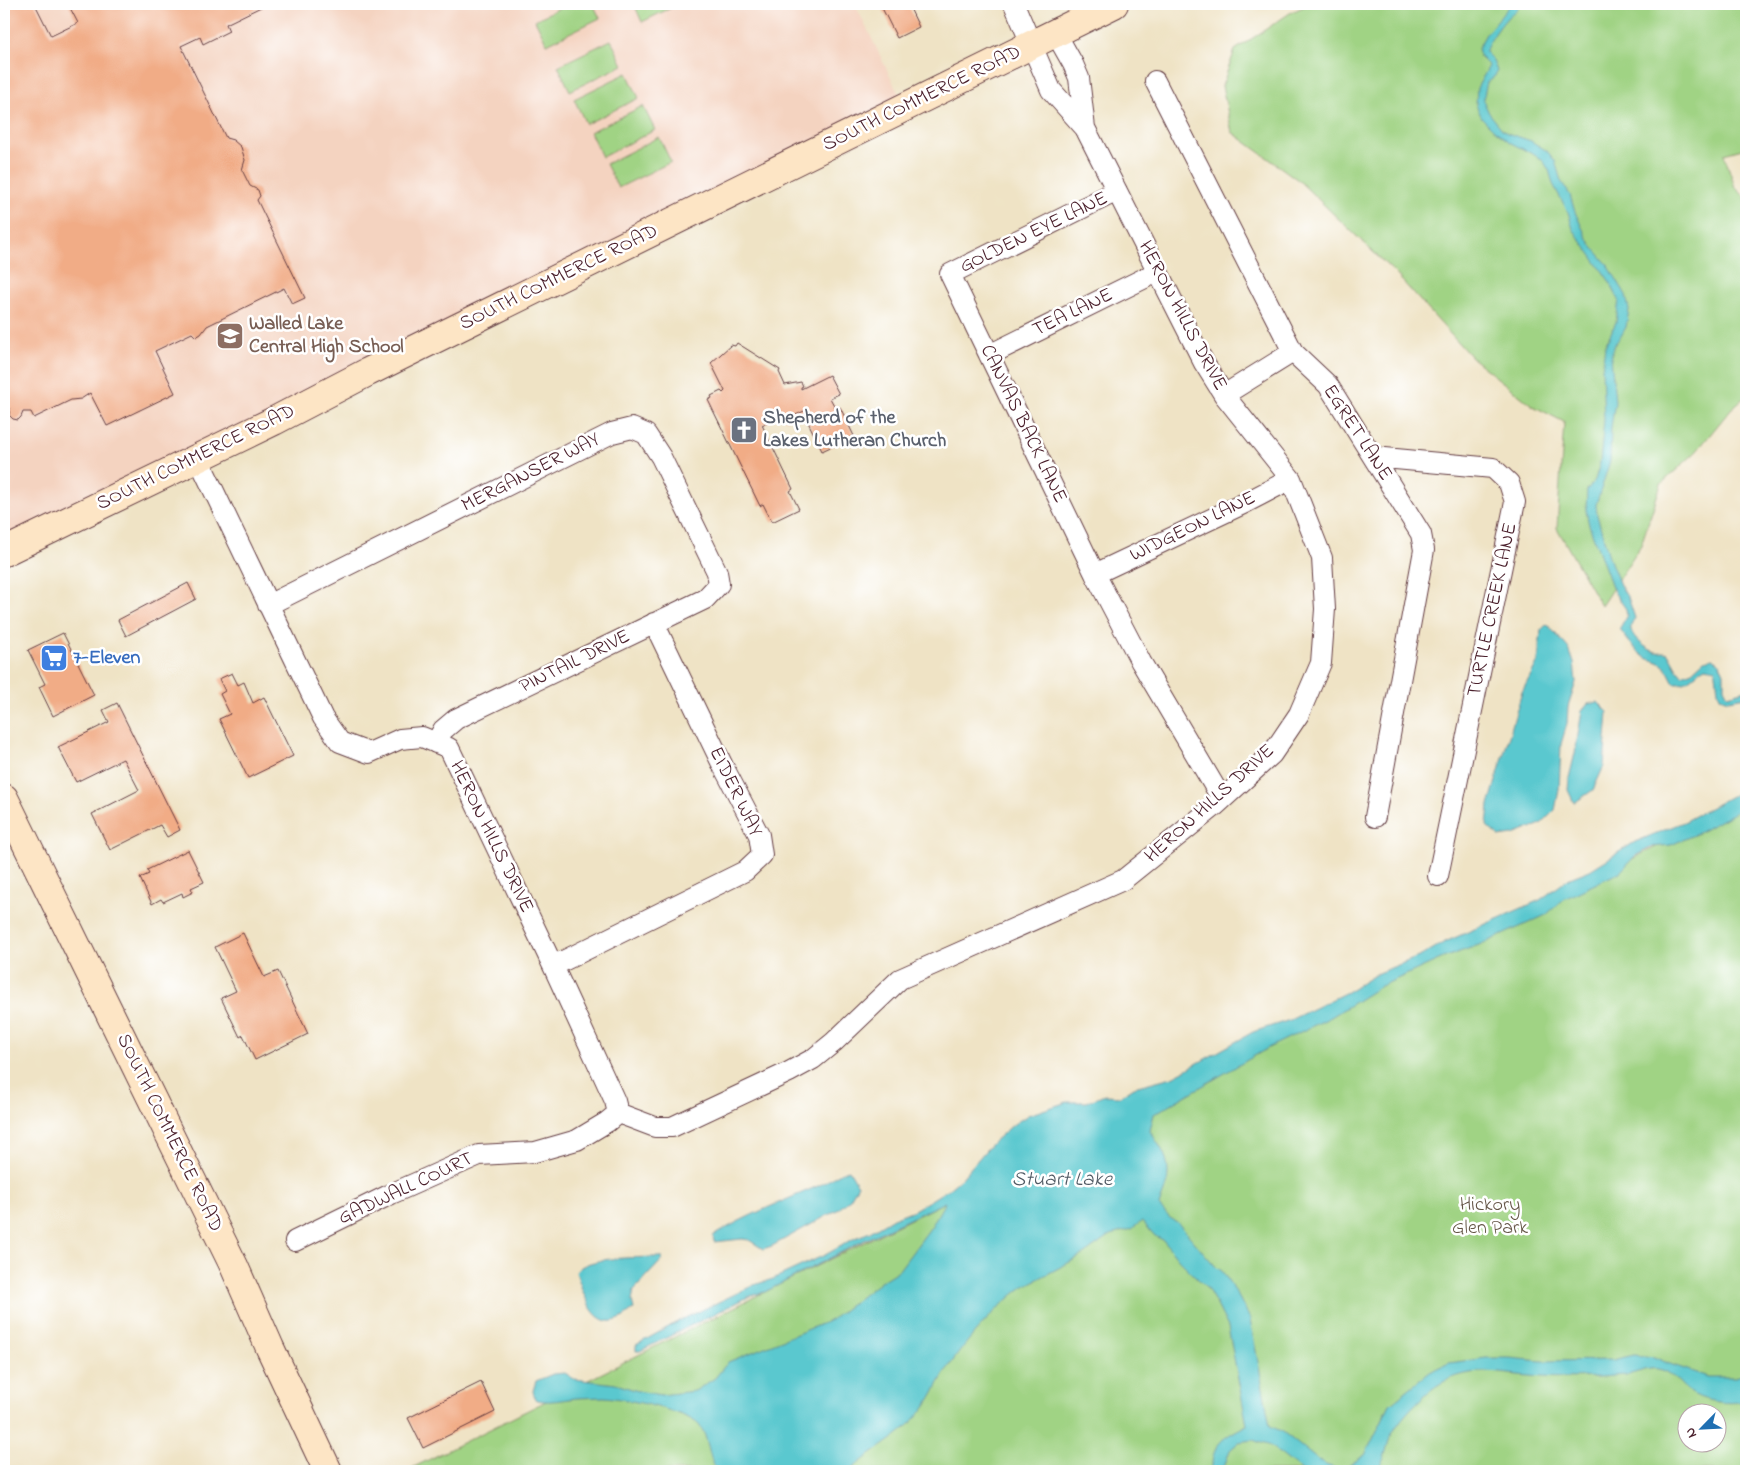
<svg xmlns="http://www.w3.org/2000/svg" width="1750" height="1475" font-family="'Indie Flower',sans-serif">
  <style>
    .built { fill: #f4d3c0 }
    .green { fill: #a0d384; stroke: #757958; fill-rule: evenodd }
    .water { fill: #5ac8cf; stroke: #52747d }
    .building { fill: #f1ac86 }
    .lines { fill: none; stroke-linecap: round; stroke-linejoin: round }
    .street-casing { stroke: #633c42; stroke-width: 22 }
    .secondary-casing { stroke: #633c42; stroke-width: 30 }
    .street { stroke: #fff; stroke-width: 20 }
    .secondary { stroke: #fde5c5; stroke-width: 28 }
    .labels { text-anchor: middle; dominant-baseline: central; stroke-width: 5; stroke-linejoin: round; paint-order: stroke }
    .street-label { font-size: 20px; fill: #4a1f2b; stroke: #fff }
    .education-label { font-size: 20px; font-weight: bold; fill: #785e54; stroke: #fff; text-anchor: start }
    .worship-label { font-size: 20px; font-weight: bold; fill: #5b616d; stroke: #fff; text-anchor: start }
    .shop-label { font-size: 20px; font-weight: bold; fill: #366cbe; stroke: #fff; text-anchor: start }
    .park-label { font-size: 20px; fill: #645546; stroke: #fff }
    .water-label { font-size: 21px; font-style: italic; fill: #505a64; stroke: #fff }
  </style>
  <rect width="100%" height="100%" fill="#fff"/>
  <filter id="ink" filterUnits="userSpaceOnUse"><feTurbulence type="fractalNoise" baseFrequency=".02" numOctaves="2"/><feDisplacementMap in="SourceGraphic" scale="10" xChannelSelector="R" yChannelSelector="G"/><feConvolveMatrix kernelMatrix="1 2 1 2 8 2 1 2 1" color-interpolation-filters="sRGB"/></filter>
  <filter id="wash" filterUnits="userSpaceOnUse"><feTurbulence type="fractalNoise" baseFrequency=".0096" numOctaves="4" result="noise"/><feDisplacementMap in="SourceGraphic" scale="20" xChannelSelector="R" yChannelSelector="G"/><feGaussianBlur stdDeviation="1.12" result="paint"/><feColorMatrix in="noise" values="0 0 0 0 0 0 0 0 0 0 0 0 0 0 0 0 0 1.4 0 .05"/><feComposite in="paint" operator="in"/></filter>
  <g filter="url(#wash)">
    <rect width="100%" height="100%" fill="#efe3c5"/>
    <path class="built" d="M 4,4 L 855,4 L 909,115 L 4,557 Z"/>
    <path class="green" d="M 567,4 L 593,4 L 600,18 L 547,44 L 535,20 Z
      M 634,4 L 679,4 L 642,22 Z
      M 1309,4 L 1746,4 L 1746,148 L 1724,154 L 1735,187 L 1746,198 L 1746,396 L 1731,409 L 1696,452 L 1661,484 L 1641,545 L 1601,606 L 1557,528 L 1564,422 L 1533,406 L 1472,358 L 1395,273 L 1298,180 L 1232,132 L 1222,86 L 1235,50 L 1290,13 Z
      M 611,40 L 623,65 L 570,91 L 558,66 Z
      M 627,73 L 639,98 L 586,124 L 574,99 Z
      M 643,106 L 655,130 L 602,157 L 590,132 Z
      M 659,137 L 671,162 L 618,188 L 606,164 Z
      M 1746,802 L 1746,1471 L 406,1471 ZM 1688,1412 L 1718,1412 L 1718,1442 L 1688,1442 Z"/>
    <path class="water" d="M 1511,4 L 1520,4 C 1517,11 1512,13 1507,18 C 1499,27 1489,41 1485,52 L 1493,60 L 1497,71 L 1495,76 L 1487,82 L 1483,100 L 1489,113 L 1502,129 L 1507,133 L 1531,141 L 1547,151 L 1555,161 L 1561,181 L 1570,195 L 1575,212 L 1586,236 L 1595,250 L 1608,265 L 1626,295 L 1629,310 L 1626,327 L 1621,336 L 1615,344 L 1611,356 L 1615,402 L 1611,427 L 1610,461 L 1596,505 L 1597,515 L 1610,560 L 1620,585 L 1629,600 L 1635,618 C 1633,622 1630,626 1631,630 C 1633,638 1647,650 1656,652 C 1660,653 1663,651 1668,653 L 1677,669 L 1682,675 L 1692,671 L 1704,660 L 1713,658 L 1719,662 L 1724,673 L 1724,687 L 1728,695 L 1746,690 L 1746,697 L 1728,700 L 1720,697 C 1716,687 1718,679 1715,669 L 1706,667 C 1692,674 1691,684 1674,683 C 1671,677 1668,670 1664,666 C 1659,661 1651,660 1646,658 C 1639,654 1622,635 1620,628 L 1627,615 L 1626,609 L 1614,592 L 1589,525 L 1586,511 L 1587,490 L 1595,480 L 1600,463 L 1604,420 L 1602,369 L 1605,346 L 1616,322 L 1619,300 L 1610,282 L 1573,229 L 1568,212 L 1553,184 L 1549,170 L 1542,159 L 1511,143 L 1494,130 L 1482,118 L 1476,105 L 1477,88 L 1489,66 L 1480,57 L 1478,48 L 1486,34 Z
      M 1547,624 L 1569,649 L 1574,663 L 1576,682 L 1568,707 L 1567,724 L 1561,744 L 1559,790 L 1555,810 L 1541,824 L 1513,835 L 1499,837 L 1487,826 L 1489,805 L 1522,692 L 1538,661 L 1541,630 Z
      M 1598,702 L 1608,712 L 1604,766 L 1593,790 L 1574,803 L 1568,790 L 1569,778 L 1575,753 L 1582,711 L 1588,704 Z
      M 1746,788 L 1746,799 L 1738,811 L 1696,834 L 1671,845 L 1652,847 L 1635,856 L 1620,872 L 1564,899 L 1546,915 L 1487,942 L 1443,958 L 1379,987 L 1331,1017 L 1270,1047 L 1154,1114 L 1150,1131 C 1162,1150 1171,1159 1167,1183 C 1165,1191 1161,1198 1159,1206 L 1170,1218 L 1177,1222 L 1217,1268 L 1222,1271 L 1237,1294 L 1250,1319 L 1270,1426 L 1283,1432 L 1323,1464 L 1338,1469 L 1343,1469 L 1365,1455 L 1390,1404 L 1430,1372 L 1449,1363 L 1486,1358 L 1509,1358 L 1542,1361 L 1613,1360 L 1634,1355 L 1654,1357 L 1667,1363 L 1708,1377 L 1735,1377 L 1746,1374 L 1746,1401 C 1728,1405 1703,1402 1688,1391 C 1678,1383 1672,1371 1658,1369 C 1648,1367 1635,1374 1625,1375 C 1593,1378 1562,1379 1530,1376 C 1510,1375 1490,1370 1470,1373 C 1453,1376 1438,1383 1426,1394 C 1412,1407 1398,1421 1390,1438 C 1385,1450 1386,1463 1374,1471 L 1302,1471 L 1270,1446 L 1253,1440 L 1239,1442 L 1230,1450 L 1224,1467 L 1225,1471 L 1212,1471 C 1211,1443 1224,1437 1247,1425 L 1228,1327 L 1217,1305 L 1207,1288 L 1179,1260 L 1163,1240 L 1155,1236 L 1142,1221 L 1132,1229 L 1111,1235 L 1083,1255 L 1023,1287 C 995,1308 970,1336 950,1365 C 939,1380 933,1398 920,1413 C 901,1438 872,1450 850,1471 L 717,1471 C 708,1458 709,1436 699,1425 C 687,1411 623,1398 604,1397 C 595,1397 586,1398 577,1398 C 564,1399 547,1404 535,1399 L 533,1391 L 536,1381 L 553,1374 L 565,1373 L 574,1379 L 616,1384 L 638,1391 L 661,1395 L 695,1391 L 715,1378 L 728,1362 L 831,1320 L 883,1280 L 899,1270 L 931,1227 L 945,1202 L 863,1241 L 765,1292 L 750,1296 L 640,1351 L 636,1351 L 636,1345 L 683,1319 L 754,1285 L 773,1279 L 827,1254 L 855,1238 L 870,1232 L 893,1218 L 914,1210 L 931,1200 L 950,1188 L 962,1178 L 992,1143 L 1014,1124 L 1028,1115 L 1067,1102 L 1087,1102 L 1105,1095 L 1120,1096 L 1134,1087 L 1172,1077 L 1191,1067 L 1253,1032 L 1290,1020 L 1347,992 L 1378,973 L 1421,956 L 1443,943 L 1540,900 L 1570,878 L 1590,870 L 1635,842 L 1686,821 Z
      M 849,1170 L 858,1185 L 850,1199 L 839,1209 L 772,1246 L 763,1249 L 749,1240 L 742,1239 L 714,1242 L 713,1236 C 746,1215 782,1202 818,1186 C 829,1181 837,1173 849,1170 Z
      M 655,1257 L 662,1257 L 662,1260 L 634,1290 L 632,1301 L 634,1309 C 598,1342 586,1301 576,1272 C 586,1256 637,1258 655,1257 Z"/>
    <g id="blocks">
      <path class="building" d="M 12,4 L 35,4 L 51,36 L 78,23 L 68,4 L 267,4 L 226,24 L 229,31 L 203,44 L 200,37 L 181,46 L 226,138 L 233,140 L 241,147 L 245,160 L 242,170 L 250,186 L 258,190 L 260,196 L 257,200 L 305,298 L 292,304 L 284,288 L 207,326 L 201,334 L 196,337 L 192,333 L 155,351 L 175,393 L 107,426 L 90,393 L 81,399 L 71,400 L 34,418 L 31,412 L 23,412 L 21,417 L 18,420 L 13,419 L 9,415 L 10,409 L 4,401 L 4,8 Z
        M 880,4 L 908,4 L 919,27 L 897,38 Z
        M 737,343 L 780,370 L 779,372 L 785,385 L 801,382 L 803,386 L 801,387 L 801,389 L 829,375 L 839,394 L 830,398 L 836,409 L 840,407 L 854,436 L 822,451 L 808,422 L 812,420 L 806,410 L 786,420 L 783,414 L 762,425 L 793,489 L 790,491 L 799,509 L 772,522 L 763,504 L 760,506 L 708,400 L 712,398 L 711,396 L 721,391 L 723,393 L 725,391 L 711,363 L 731,345 L 735,346 Z
        M 188,583 L 196,599 L 126,636 L 118,620 Z
        M 63,633 L 94,695 L 53,716 L 39,687 L 45,684 L 28,650 Z
        M 232,673 L 238,685 L 244,682 L 253,703 L 264,697 L 293,756 L 248,778 L 219,719 L 230,714 L 220,694 L 225,691 L 219,679 Z
        M 117,703 L 180,830 L 167,837 L 160,825 L 110,850 L 92,814 L 139,790 L 123,759 L 76,782 L 58,747 L 109,722 L 103,710 Z
        M 188,850 L 204,882 L 191,888 L 193,892 L 183,897 L 182,893 L 163,902 L 161,899 L 152,904 L 140,878 L 149,874 L 147,870 Z
        M 243,933 L 264,977 L 278,971 L 308,1034 L 255,1060 L 243,1035 L 240,1037 L 221,998 L 236,991 L 215,947 Z
        M 481,1382 L 495,1412 L 423,1448 L 408,1418 Z"/>
    </g>
  </g>
  <g filter="url(#ink)">
    <use href="#blocks" fill-opacity="0" stroke="#633c42" stroke-width="1"/>
    <g class="lines">
      <g class="street-casing">
        <path id="street" d="M 1055,32 L 1073,64 L 1079,78 L 1085,128
          M 1155,81 L 1293,352 L 1328,385 L 1421,534 L 1424,550 L 1375,817
          M 1117,191 L 950,274 L 1095,574 L 1141,662 L 1222,799
          M 989,355 L 1157,272
          M 1224,395 L 1293,352
          M 1374,457 L 1493,468 L 1509,483 L 1515,502 L 1438,876
          M 198,458 L 323,718 L 340,742 L 369,753 L 400,739 L 422,737 L 449,748 L 553,966 L 615,1101 L 618,1113 L 607,1122 L 577,1140 L 535,1152 L 479,1155 L 391,1194 L 295,1241
          M 1095,574 L 1245,503 L 1291,479
          M 268,605 L 612,433 L 632,428 L 646,434 L 661,457 L 717,572 L 719,584 L 705,599 L 456,719 L 443,730 L 436,743
          M 553,966 L 745,871 L 762,855 L 759,835 L 723,766 L 654,623
          M 618,1113 L 655,1127 L 672,1127 L 789,1072 L 813,1059 L 834,1042 L 900,979 L 1123,880 L 1215,806 L 1272,754 L 1299,714 L 1321,663 L 1325,609 L 1322,558 L 1291,479 L 1224,395 L 1204,363 L 1085,128 L 1051,90 L 1014,4"/>
      </g>
      <g class="secondary-casing">
        <path id="secondary" d="M 4,552 L 274,421 L 368,372 L 1114,4
          M 4,798 L 234,1266 L 270,1348 L 328,1471"/>
      </g>
      <use href="#street" class="street"/>
      <use href="#secondary" class="secondary"/>
    </g>
  </g>
  <defs>
    <g id="school-square" transform="scale(1.4375)"><rect x="-9" y="-9" width="18" height="18" rx="4" fill="#8d6e63" stroke="#fff"/><path d="M0-5L7-2L0 1L-7-2ZM-4 1L0 2.5L4 1V4Q0 6-4 4Z" fill="#fff"/></g>
    <g id="church-square" transform="scale(1.4375)"><rect x="-9" y="-9" width="18" height="18" rx="4" fill="#6b7280" stroke="#fff"/><path d="M-1.2-6h2.4v3.5h3.3v2.4h-3.3V6h-2.4V-.1h-3.3v-2.4h3.3Z" fill="#fff"/></g>
    <g id="supermarket-square" transform="scale(1.4375)"><rect x="-9" y="-9" width="18" height="18" rx="4" fill="#3f7fe0" stroke="#fff"/><path d="M-6-5.5h2.5l.6 2H6L4.5 2H-2.5L-4.4-4H-6ZM-1.5 3.2a1.3 1.3 0 1 0 .1 0ZM3 3.2a1.3 1.3 0 1 0 .1 0Z" fill="#fff"/></g>
  </defs>
  <g fill-rule="evenodd">
    <use href="#school-square" x="230" y="336"/>
    <use href="#church-square" x="744" y="430"/>
    <use href="#supermarket-square" x="54" y="658"/>
  </g>
  <g class="labels">
    <g class="street-label">
      <text transform="translate(922 99) rotate(-26)">SOUTH COMMERCE ROAD</text>
      <text transform="translate(1034 233) rotate(-26)">GOLDEN EYE LANE</text>
      <text transform="translate(559 278) rotate(-26)">SOUTH COMMERCE ROAD</text>
      <text transform="translate(1073 313) rotate(-26)">TEA LANE</text>
      <text transform="translate(1182 316) rotate(62)">HERON HILLS DRIVE</text>
      <text transform="translate(1023 424) rotate(64)">CANVAS BACK LANE</text>
      <text transform="translate(1357 433) rotate(57)">EGRET LANE</text>
      <text transform="translate(196 458) rotate(-26)">SOUTH COMMERCE ROAD</text>
      <text transform="translate(531 473) rotate(-27)">MERGANSER WAY</text>
      <text transform="translate(1193 527) rotate(-26)">WIDGEON LANE</text>
      <text transform="translate(1493 610) rotate(-78)">TURTLE CREEK LANE</text>
      <text transform="translate(575 662) rotate(-26)">PINTAIL DRIVE</text>
      <text transform="translate(735 792) rotate(64)">EIDER WAY</text>
      <text transform="translate(1210 804) rotate(-42)">HERON HILLS DRIVE</text>
      <text transform="translate(491 837) rotate(64)">HERON HILLS DRIVE</text>
      <text transform="translate(169 1133) rotate(64)">SOUTH COMMERCE ROAD</text>
      <text transform="translate(406 1189) rotate(-25)">GADWALL COURT</text>
    </g>
    <g class="education-label">
      <text x="249" y="324">Walled Lake<tspan x="249" dy="23">Central High School</tspan></text>
    </g>
    <g class="worship-label">
      <text x="763" y="418">Shepherd of the<tspan x="763" dy="23">Lakes Lutheran Church</tspan></text>
    </g>
    <g class="shop-label">
      <text x="73" y="658">7-Eleven</text>
    </g>
    <g class="park-label">
      <text x="1490" y="1205">Hickory<tspan x="1490" dy="23">Glen Park</tspan></text>
    </g>
    <g class="water-label">
      <text x="1062" y="1180">Stuart Lake</text>
    </g>
  </g>
  <rect width="1750" height="1475" fill="none" stroke="#fff" stroke-width="20"/>
  <g transform="translate(1702 1428) rotate(246)"><circle r="24" fill="#ffffff" stroke="#b7a5aa"/>
  <path d="M0-4L9 19L0 12L-9 19Z" fill="#1f6fb2"/>
  <text y="-8" font-size="14" font-weight="bold" text-anchor="middle" fill="#4a1f2b">N</text>
  </g>
</svg>
